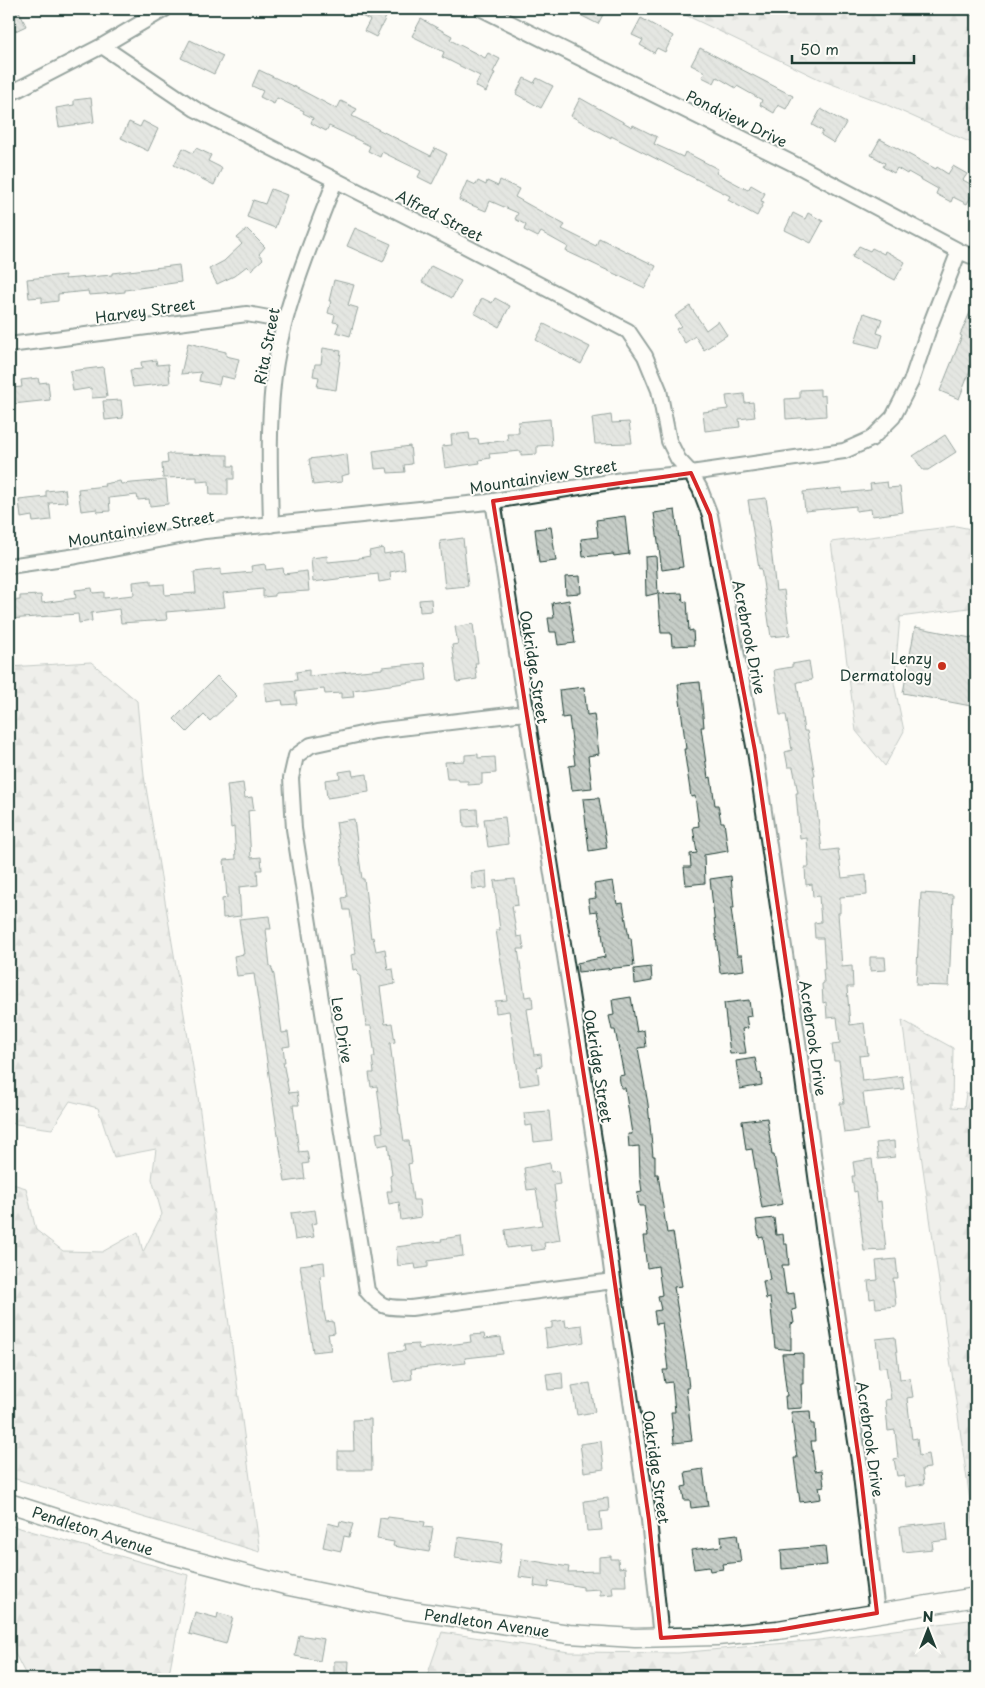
<svg xmlns="http://www.w3.org/2000/svg" width="985" height="1688" font-family="'Playpen Sans',sans-serif">
  <style>
    .forest { fill: url(#forest-firs); stroke: #7e8e88 }
    .lines { fill: none; stroke-linecap: round; stroke-linejoin: round }
    .stream { stroke: #75877f; stroke-width: 5 }
    .building { fill: url(#building-back-hatch); stroke: #1f3d34 }
    .minor-casing { stroke: #1f3d34; stroke-width: 18 }
    .tertiary-casing { stroke: #1f3d34; stroke-width: 21 }
    .minor { stroke: #fdfcf7; stroke-width: 14 }
    .tertiary { stroke: #fdfcf7; stroke-width: 18 }
    .marked { fill: none; stroke: #d62828; stroke-width: 4; stroke-linejoin: round }
    .poi-dot { fill: #c8321e; stroke: #fdfcf7; stroke-width: 2 }
    .labels { text-anchor: middle; dominant-baseline: central; stroke-width: 4; stroke-linejoin: round; paint-order: stroke }
    .street-label { font-size: 15px; fill: #1f3d34; stroke: #fdfcf7 }
    .poi-label { font-size: 15px; fill: #1f3d34; stroke: #fdfcf7; text-anchor: end }
  </style>
  <defs>
    <pattern id="forest-firs" width="22" height="20" patternUnits="userSpaceOnUse" patternTransform="scale(1.25)"><rect width="22" height="20" fill="#dde0db"/><path d="M5 1l3.5 6h-7zM16 11l3.5 6h-7z" fill="#bdc1bd"/></pattern>
    <pattern id="building-back-hatch" width="6" height="6" patternUnits="userSpaceOnUse" patternTransform="scale(1.25)"><rect width="6" height="6" fill="#c6cdc7"/><path d="M-1 5l2 2M0 0l6 6M5-1l2 2" fill="none" stroke="#aab1ac"/></pattern>
  </defs>
  <rect width="100%" height="100%" fill="#fdfcf7"/>
  <filter id="ink" filterUnits="userSpaceOnUse"><feTurbulence type="fractalNoise" baseFrequency=".02" numOctaves="2"/><feDisplacementMap in="SourceGraphic" scale="10" xChannelSelector="R" yChannelSelector="G"/><feConvolveMatrix kernelMatrix="1 2 1 2 8 2 1 2 1" color-interpolation-filters="sRGB"/></filter>
  <g filter="url(#ink)">
    <path class="forest" d="M 673,9 L 976,9 L 976,145 L 885,104 L 821,80 Z
      M 956,526 L 976,530 L 976,607 L 900,617 L 894,683 L 904,731 L 885,766 L 856,731 L 831,542 Z
      M 91,662 L 137,701 L 144,776 L 198,1097 L 260,1552 L 9,1477 L 9,1183 L 26,1188 L 36,1230 L 63,1251 L 102,1252 L 138,1232 L 143,1252 L 162,1214 L 152,1179 L 156,1149 L 114,1157 L 98,1108 L 70,1101 L 52,1129 L 9,1123 L 9,667 Z
      M 902,1020 L 953,1048 L 952,1107 L 964,1108 L 966,1093 L 976,1094 L 976,1543 Z
      M 9,1525 L 188,1575 L 168,1679 L 28,1679 L 15,1654 L 11,1622 L 9,1615 Z
      M 976,1619 L 976,1679 L 426,1679 L 442,1632 L 569,1652 L 678,1653 L 819,1640 Z"/>
    <g class="lines">
      <path class="stream" d="M 968,9 L 976,16"/>
    </g>
    <path class="building" d="M 9,9 L 18,9 L 26,26 L 9,34 Z
      M 346,9 L 390,9 L 376,37 L 364,31 L 370,20 Z
      M 568,9 L 606,9 L 598,24 Z
      M 641,18 L 673,36 L 665,52 L 657,48 L 654,53 L 640,45 L 643,40 L 632,35 Z
      M 421,19 L 452,36 L 450,40 L 485,58 L 488,53 L 500,59 L 493,72 L 495,73 L 486,92 L 475,86 L 480,76 L 442,57 L 444,52 L 412,36 Z
      M 190,40 L 223,56 L 214,74 L 181,58 Z
      M 700,48 L 793,96 L 786,109 L 778,105 L 774,113 L 760,105 L 762,100 L 737,86 L 736,88 L 717,77 L 714,83 L 702,77 L 705,72 L 691,65 Z
      M 259,70 L 301,90 L 337,109 L 341,101 L 357,109 L 352,116 L 431,156 L 435,148 L 447,154 L 432,184 L 418,177 L 421,171 L 382,152 L 380,157 L 368,151 L 370,146 L 344,133 L 329,126 L 326,131 L 311,123 L 313,118 L 303,113 L 304,111 L 277,98 L 274,104 L 260,97 L 263,91 L 252,86 Z
      M 524,78 L 534,83 L 537,78 L 553,86 L 541,108 L 516,94 Z
      M 91,98 L 94,122 L 59,127 L 56,108 L 74,105 L 74,100 Z
      M 580,98 L 632,127 L 633,125 L 657,137 L 654,144 L 683,157 L 685,152 L 718,169 L 716,173 L 748,190 L 751,185 L 765,193 L 761,201 L 764,202 L 757,216 L 728,200 L 730,196 L 611,136 L 611,138 L 571,116 Z
      M 821,109 L 846,123 L 834,143 L 821,135 L 823,131 L 812,125 Z
      M 143,121 L 158,129 L 148,151 L 121,138 L 129,122 L 140,127 Z
      M 880,139 L 936,169 L 937,167 L 948,174 L 953,166 L 967,174 L 963,180 L 976,187 L 967,204 L 953,197 L 951,202 L 936,194 L 938,189 L 908,172 L 907,174 L 897,168 L 894,173 L 883,167 L 885,163 L 871,155 Z
      M 183,148 L 193,153 L 196,148 L 211,155 L 208,161 L 222,168 L 214,185 L 174,165 Z
      M 500,180 L 519,189 L 515,197 L 565,225 L 562,229 L 596,246 L 599,238 L 656,266 L 645,288 L 566,251 L 568,247 L 541,232 L 538,237 L 524,230 L 526,225 L 515,219 L 518,213 L 490,201 L 486,211 L 459,200 L 467,181 L 476,185 L 478,181 L 486,185 L 487,181 L 498,186 Z
      M 271,189 L 287,195 L 275,228 L 247,217 L 253,200 L 265,204 Z
      M 793,213 L 805,219 L 808,213 L 823,221 L 811,243 L 785,230 Z
      M 355,228 L 391,244 L 383,262 L 347,246 Z
      M 247,229 L 265,247 L 259,254 L 263,259 L 251,270 L 247,266 L 234,276 L 217,284 L 209,269 L 224,261 L 242,244 L 237,238 Z
      M 859,246 L 870,251 L 872,248 L 884,254 L 885,251 L 905,262 L 895,280 L 852,257 Z
      M 179,265 L 181,282 L 125,290 L 125,292 L 103,294 L 89,295 L 88,291 L 58,294 L 58,301 L 42,303 L 42,297 L 29,298 L 27,279 L 65,275 L 65,279 L 112,275 L 112,273 Z
      M 431,266 L 461,281 L 452,298 L 422,282 Z
      M 334,280 L 354,285 L 348,305 L 358,308 L 350,336 L 336,332 L 339,323 L 333,322 L 335,315 L 328,313 L 331,301 L 329,301 Z
      M 482,298 L 492,303 L 495,298 L 510,306 L 499,327 L 474,313 Z
      M 976,299 L 976,339 L 969,356 L 975,358 L 959,399 L 940,391 L 962,336 L 960,335 Z
      M 690,306 L 706,330 L 718,321 L 727,335 L 704,350 L 695,336 L 685,343 L 676,329 L 681,326 L 675,316 Z
      M 864,313 L 882,319 L 877,333 L 883,335 L 879,348 L 855,342 Z
      M 544,324 L 590,347 L 581,364 L 536,340 Z
      M 188,343 L 226,352 L 226,356 L 239,359 L 234,379 L 221,376 L 219,385 L 199,381 L 201,372 L 181,374 Z
      M 323,348 L 341,351 L 336,390 L 317,387 L 319,377 L 313,376 L 315,364 L 321,364 Z
      M 156,360 L 157,365 L 168,364 L 170,383 L 133,387 L 130,370 L 142,369 L 141,362 Z
      M 103,367 L 107,397 L 92,398 L 91,388 L 73,391 L 70,371 Z
      M 38,378 L 39,383 L 48,382 L 50,400 L 13,404 L 11,388 L 22,387 L 21,380 Z
      M 820,389 L 820,396 L 825,395 L 826,416 L 786,419 L 785,399 L 800,398 L 800,390 Z
      M 744,394 L 745,403 L 753,402 L 755,417 L 739,419 L 740,427 L 705,431 L 703,412 L 728,409 L 726,396 Z
      M 121,400 L 123,418 L 105,420 L 103,401 Z
      M 611,415 L 612,423 L 629,422 L 632,443 L 595,444 L 592,418 Z
      M 550,419 L 552,445 L 537,446 L 537,454 L 521,455 L 521,451 L 489,454 L 490,458 L 479,460 L 480,463 L 445,468 L 442,446 L 452,445 L 451,435 L 469,433 L 470,440 L 478,439 L 479,444 L 508,440 L 507,433 L 519,433 L 518,422 Z
      M 945,435 L 956,452 L 928,470 L 923,470 L 913,456 Z
      M 410,446 L 412,464 L 404,465 L 405,472 L 388,473 L 387,468 L 375,469 L 373,451 Z
      M 167,454 L 228,455 L 228,466 L 234,466 L 234,479 L 228,479 L 228,495 L 210,495 L 209,481 L 197,482 L 197,477 L 163,478 L 162,464 L 168,463 Z
      M 347,454 L 349,474 L 341,476 L 342,482 L 313,485 L 309,459 Z
      M 166,480 L 168,504 L 150,506 L 149,499 L 138,500 L 137,495 L 109,498 L 110,511 L 97,512 L 97,509 L 81,511 L 78,489 L 105,486 L 104,484 L 120,481 L 121,484 Z
      M 887,482 L 888,488 L 900,487 L 903,512 L 872,516 L 871,509 L 856,511 L 856,506 L 805,511 L 803,492 L 842,488 L 842,493 L 871,490 L 870,484 Z
      M 65,489 L 67,502 L 49,503 L 51,520 L 33,522 L 32,516 L 21,518 L 19,500 L 46,497 L 46,491 Z
      M 766,498 L 771,532 L 769,532 L 776,591 L 784,590 L 790,635 L 771,637 L 761,568 L 759,569 L 748,500 Z
      M 675,510 L 683,567 L 662,570 L 654,513 Z
      M 625,516 L 629,554 L 614,556 L 613,554 L 583,557 L 581,539 L 598,537 L 596,520 Z
      M 551,527 L 556,561 L 539,563 L 535,529 Z
      M 463,538 L 468,586 L 445,588 L 440,541 Z
      M 383,548 L 384,554 L 403,551 L 405,569 L 390,572 L 391,580 L 379,582 L 378,574 L 313,582 L 311,558 L 327,556 L 328,562 L 359,559 L 359,558 L 370,556 L 369,551 Z
      M 656,556 L 658,593 L 646,596 L 645,557 Z
      M 265,564 L 266,570 L 283,568 L 284,574 L 307,571 L 309,591 L 275,593 L 275,596 L 263,597 L 263,589 L 223,593 L 225,607 L 166,612 L 167,620 L 121,623 L 119,609 L 91,613 L 92,621 L 79,623 L 78,614 L 9,619 L 9,601 L 20,600 L 20,596 L 41,595 L 42,603 L 76,598 L 75,590 L 92,588 L 93,593 L 104,592 L 104,598 L 134,595 L 133,582 L 151,580 L 151,585 L 164,584 L 165,595 L 196,593 L 194,572 L 221,569 L 221,575 L 252,572 L 251,566 Z
      M 580,576 L 581,593 L 566,594 L 565,577 Z
      M 682,593 L 683,602 L 687,601 L 689,631 L 693,630 L 694,645 L 672,646 L 671,633 L 661,633 L 658,594 Z
      M 431,599 L 432,611 L 420,612 L 419,600 Z
      M 569,600 L 575,643 L 558,645 L 556,632 L 550,632 L 548,618 L 554,618 L 552,603 Z
      M 473,624 L 478,663 L 475,663 L 477,679 L 457,682 L 452,645 L 458,644 L 455,627 Z
      M 915,627 L 976,639 L 976,707 L 903,693 Z
      M 809,661 L 812,680 L 797,682 L 804,731 L 807,731 L 815,776 L 813,776 L 822,851 L 838,849 L 842,878 L 866,875 L 867,895 L 840,897 L 840,913 L 838,913 L 842,967 L 852,966 L 853,987 L 847,987 L 850,1025 L 864,1023 L 868,1055 L 859,1056 L 862,1081 L 902,1076 L 904,1089 L 863,1093 L 868,1130 L 844,1133 L 840,1103 L 844,1103 L 839,1061 L 834,1061 L 832,1044 L 840,1043 L 837,1017 L 827,1018 L 826,1002 L 823,1003 L 822,984 L 824,983 L 823,969 L 825,969 L 823,938 L 815,938 L 814,923 L 821,922 L 819,896 L 813,897 L 812,884 L 806,885 L 805,867 L 809,867 L 807,838 L 800,839 L 796,793 L 798,793 L 793,767 L 788,767 L 785,752 L 792,750 L 786,715 L 780,715 L 774,670 L 792,667 L 792,664 Z
      M 425,663 L 427,680 L 353,690 L 354,697 L 341,698 L 341,693 L 325,694 L 324,689 L 295,692 L 297,704 L 283,705 L 282,700 L 266,702 L 264,683 L 297,680 L 296,672 L 309,670 L 309,676 L 382,669 L 382,667 Z
      M 217,676 L 237,696 L 210,721 L 204,715 L 187,732 L 174,719 Z
      M 700,682 L 704,727 L 701,727 L 708,778 L 711,777 L 715,805 L 718,805 L 721,822 L 724,822 L 728,851 L 704,855 L 705,883 L 686,885 L 684,867 L 691,867 L 690,854 L 697,853 L 693,827 L 699,826 L 695,796 L 691,797 L 684,749 L 686,749 L 678,684 Z
      M 584,687 L 587,715 L 594,714 L 599,754 L 588,756 L 592,788 L 572,790 L 569,766 L 575,765 L 569,717 L 562,718 L 559,690 Z
      M 478,754 L 478,758 L 495,757 L 496,773 L 482,774 L 482,784 L 468,785 L 468,781 L 459,781 L 458,779 L 447,779 L 445,762 L 465,761 L 465,755 Z
      M 352,770 L 353,776 L 367,774 L 369,792 L 327,798 L 325,780 L 340,778 L 339,772 Z
      M 243,783 L 245,798 L 252,797 L 254,810 L 248,811 L 251,858 L 261,857 L 262,870 L 257,870 L 258,885 L 239,887 L 241,916 L 223,918 L 222,899 L 227,898 L 224,860 L 236,859 L 234,827 L 231,828 L 227,785 Z
      M 599,798 L 607,848 L 589,851 L 583,799 Z
      M 477,809 L 478,826 L 464,827 L 463,810 Z
      M 505,817 L 508,844 L 488,847 L 484,819 Z
      M 354,819 L 362,879 L 364,879 L 371,938 L 373,937 L 376,951 L 385,949 L 388,970 L 393,969 L 395,984 L 380,987 L 385,1024 L 392,1023 L 395,1042 L 390,1043 L 399,1114 L 400,1114 L 404,1141 L 409,1141 L 412,1163 L 408,1164 L 413,1200 L 419,1200 L 421,1217 L 401,1220 L 399,1202 L 389,1204 L 387,1191 L 392,1191 L 390,1176 L 392,1175 L 388,1144 L 378,1146 L 376,1133 L 383,1132 L 377,1086 L 371,1087 L 369,1073 L 374,1073 L 372,1057 L 375,1057 L 371,1026 L 366,1026 L 360,976 L 359,976 L 357,969 L 353,970 L 351,955 L 356,954 L 350,910 L 344,910 L 342,898 L 347,897 L 336,822 Z
      M 486,871 L 487,888 L 472,889 L 471,873 Z
      M 731,876 L 734,908 L 731,908 L 737,955 L 742,955 L 744,970 L 720,973 L 710,879 Z
      M 515,879 L 518,905 L 512,906 L 517,937 L 522,936 L 524,949 L 518,949 L 525,997 L 532,996 L 533,1008 L 527,1009 L 534,1055 L 541,1054 L 542,1066 L 537,1067 L 539,1083 L 520,1086 L 509,1011 L 496,1013 L 495,1001 L 507,1000 L 496,930 L 500,930 L 494,881 Z
      M 613,881 L 617,904 L 623,903 L 629,938 L 631,938 L 634,966 L 578,972 L 577,963 L 605,957 L 601,925 L 600,926 L 597,911 L 590,912 L 588,899 L 596,898 L 594,884 Z
      M 921,893 L 953,895 L 949,986 L 916,985 Z
      M 269,916 L 271,929 L 266,929 L 270,966 L 271,966 L 274,975 L 282,1033 L 288,1032 L 290,1046 L 283,1047 L 285,1062 L 283,1062 L 289,1093 L 297,1092 L 299,1105 L 293,1105 L 299,1152 L 307,1151 L 309,1163 L 303,1164 L 305,1179 L 285,1182 L 254,974 L 237,976 L 234,956 L 244,954 L 239,919 Z
      M 870,957 L 885,957 L 886,970 L 870,971 Z
      M 651,967 L 652,981 L 635,984 L 634,969 Z
      M 631,997 L 637,1032 L 644,1030 L 646,1047 L 638,1048 L 648,1104 L 653,1156 L 655,1156 L 655,1174 L 658,1174 L 667,1233 L 673,1232 L 682,1286 L 674,1287 L 686,1361 L 689,1388 L 686,1388 L 692,1441 L 674,1443 L 671,1412 L 675,1412 L 672,1382 L 665,1383 L 663,1370 L 668,1370 L 665,1345 L 662,1323 L 656,1324 L 654,1311 L 661,1310 L 658,1296 L 662,1295 L 658,1266 L 647,1268 L 643,1236 L 648,1236 L 644,1206 L 639,1206 L 637,1193 L 642,1192 L 640,1177 L 639,1146 L 629,1147 L 628,1134 L 632,1134 L 625,1088 L 621,1088 L 619,1076 L 624,1075 L 615,1030 L 612,1030 L 609,1016 L 614,1015 L 612,1000 Z
      M 749,1000 L 751,1016 L 746,1017 L 748,1028 L 742,1029 L 746,1053 L 730,1054 L 724,1003 Z
      M 755,1058 L 758,1073 L 761,1073 L 762,1085 L 740,1089 L 736,1061 Z
      M 549,1111 L 552,1140 L 534,1142 L 532,1125 L 525,1126 L 524,1113 Z
      M 767,1118 L 772,1155 L 774,1155 L 783,1204 L 762,1208 L 752,1149 L 746,1150 L 742,1121 Z
      M 894,1141 L 895,1157 L 878,1159 L 876,1143 Z
      M 872,1159 L 877,1202 L 881,1201 L 886,1250 L 864,1251 L 857,1191 L 854,1192 L 852,1176 L 855,1176 L 853,1162 Z
      M 550,1163 L 551,1172 L 558,1171 L 560,1184 L 554,1185 L 556,1201 L 554,1201 L 560,1240 L 544,1243 L 545,1249 L 532,1251 L 531,1245 L 507,1248 L 505,1230 L 542,1225 L 536,1189 L 527,1190 L 524,1168 Z
      M 315,1210 L 317,1223 L 311,1224 L 314,1237 L 295,1240 L 291,1213 Z
      M 774,1218 L 776,1235 L 783,1234 L 784,1244 L 787,1244 L 789,1265 L 782,1265 L 786,1294 L 794,1293 L 796,1309 L 792,1310 L 794,1323 L 791,1324 L 791,1350 L 775,1348 L 770,1298 L 766,1299 L 763,1281 L 770,1280 L 763,1237 L 759,1238 L 756,1220 Z
      M 461,1236 L 463,1256 L 428,1261 L 428,1267 L 416,1269 L 415,1264 L 398,1266 L 396,1247 L 442,1241 L 441,1239 Z
      M 896,1259 L 898,1278 L 893,1278 L 896,1306 L 876,1308 L 875,1298 L 870,1299 L 868,1281 L 878,1280 L 876,1261 Z
      M 324,1262 L 325,1275 L 320,1276 L 324,1312 L 326,1322 L 333,1321 L 335,1333 L 328,1334 L 331,1350 L 313,1352 L 300,1265 Z
      M 565,1320 L 566,1327 L 582,1325 L 584,1342 L 547,1348 L 545,1329 L 552,1328 L 552,1322 Z
      M 484,1334 L 485,1339 L 501,1337 L 503,1354 L 465,1358 L 466,1363 L 411,1369 L 412,1379 L 394,1382 L 390,1352 L 405,1351 L 404,1345 L 418,1344 L 419,1349 L 471,1342 L 470,1335 Z
      M 895,1337 L 900,1379 L 910,1378 L 913,1397 L 907,1398 L 912,1439 L 917,1438 L 919,1456 L 928,1454 L 930,1468 L 922,1469 L 924,1484 L 906,1487 L 904,1475 L 897,1476 L 894,1459 L 898,1458 L 895,1430 L 888,1431 L 885,1400 L 891,1399 L 886,1367 L 879,1368 L 876,1339 Z
      M 803,1353 L 803,1384 L 801,1384 L 802,1408 L 786,1409 L 785,1396 L 787,1396 L 782,1354 Z
      M 562,1372 L 563,1389 L 548,1390 L 546,1374 Z
      M 590,1383 L 595,1412 L 577,1415 L 572,1386 Z
      M 810,1411 L 811,1424 L 814,1424 L 815,1441 L 811,1441 L 815,1471 L 822,1470 L 824,1486 L 819,1487 L 821,1499 L 800,1502 L 794,1458 L 797,1458 L 791,1412 Z
      M 371,1419 L 372,1470 L 338,1470 L 338,1451 L 354,1451 L 353,1420 Z
      M 601,1441 L 604,1469 L 584,1472 L 580,1444 Z
      M 703,1469 L 708,1506 L 691,1508 L 690,1500 L 684,1500 L 682,1487 L 687,1486 L 685,1472 Z
      M 608,1498 L 609,1511 L 600,1512 L 602,1530 L 587,1531 L 584,1501 Z
      M 388,1517 L 425,1522 L 424,1527 L 433,1528 L 429,1552 L 393,1546 L 394,1542 L 377,1539 L 380,1518 L 387,1519 Z
      M 340,1521 L 353,1524 L 349,1537 L 344,1536 L 341,1551 L 323,1547 L 328,1523 L 339,1526 Z
      M 946,1522 L 948,1540 L 932,1542 L 933,1549 L 903,1552 L 900,1527 Z
      M 737,1534 L 741,1562 L 722,1564 L 723,1569 L 710,1571 L 709,1567 L 694,1569 L 691,1550 L 722,1546 L 721,1536 Z
      M 458,1537 L 502,1543 L 499,1565 L 455,1558 Z
      M 825,1546 L 827,1565 L 782,1569 L 781,1550 Z
      M 611,1556 L 611,1559 L 618,1559 L 619,1568 L 625,1567 L 626,1586 L 612,1586 L 613,1594 L 600,1595 L 600,1589 L 583,1590 L 583,1587 L 549,1581 L 548,1588 L 534,1586 L 535,1579 L 519,1577 L 522,1559 L 569,1567 L 568,1572 L 599,1571 L 599,1557 Z
      M 195,1612 L 217,1618 L 218,1613 L 233,1617 L 226,1644 L 189,1634 Z
      M 299,1635 L 324,1639 L 320,1661 L 295,1656 Z
      M 334,1661 L 349,1661 L 348,1678 L 334,1678 Z"/>
    <g class="lines">
      <g class="minor-casing">
        <path id="minor" d="M 482,9 L 804,169 L 959,251 L 976,258
          M 102,46 L 195,109 L 446,236 L 628,331 L 645,356 L 659,390 L 669,441 L 678,459 L 691,473 L 700,489 L 710,515 L 755,751 L 797,1035 L 824,1235 L 860,1467 L 877,1613
          M 9,94 L 102,46 L 165,9
          M 9,345 L 247,314 L 285,321
          M 493,501 L 596,1152 L 616,1302 L 649,1520 L 661,1638
          M 271,525 C 270,478 268,431 273,384 C 280,315 310,246 335,181
          M 9,566 L 77,556 L 205,531 L 488,502 L 628,479 L 691,473 L 844,451 L 871,439 L 893,417 L 911,382 L 929,328 L 959,251
          M 525,713 L 375,731 L 311,745 L 296,756 L 291,778 L 294,829 L 367,1291 C 383,1310 388,1307 411,1308 L 613,1281"/>
      </g>
      <g class="tertiary-casing">
        <path id="tertiary" d="M 9,1503 L 169,1554 L 289,1586 L 406,1610 L 569,1634 L 635,1638 L 717,1636 L 778,1630 L 976,1597"/>
      </g>
      <use href="#minor" class="minor"/>
      <use href="#tertiary" class="tertiary"/>
    </g>
  </g>
  <path d="M0 0H985V1688H0ZM 691,473 L 710,515 L 755,751 L 860,1467 L 877,1613 L 778,1630 L 661,1638 L 649,1520 L 596,1152 L 493,501 Z" fill="#fdfcf7" fill-opacity=".55" fill-rule="evenodd"/>
  <path class="marked" d="M 691,473 L 710,515 L 755,751 L 860,1467 L 877,1613 L 778,1630 L 661,1638 L 649,1520 L 596,1152 L 493,501 Z"/>
  <circle class="poi-dot" cx="942" cy="666" r="5"/>
  <g class="labels">
    <g class="street-label">
      <text transform="translate(737 118) rotate(26)">Pondview Drive</text>
      <text transform="translate(440 215) rotate(27)">Alfred Street</text>
      <text transform="translate(145 310) rotate(-8)">Harvey Street</text>
      <text transform="translate(266 346) rotate(-79)">Rita Street</text>
      <text transform="translate(543 476) rotate(-9)">Mountainview Street</text>
      <text transform="translate(141 528) rotate(-10)">Mountainview Street</text>
      <text transform="translate(750 637) rotate(79)">Acrebrook Drive</text>
      <text transform="translate(535 667) rotate(81)">Oakridge Street</text>
      <text transform="translate(343 1030) rotate(81)">Leo Drive</text>
      <text transform="translate(814 1038) rotate(82)">Acrebrook Drive</text>
      <text transform="translate(599 1066) rotate(81)">Oakridge Street</text>
      <text transform="translate(871 1439) rotate(82)">Acrebrook Drive</text>
      <text transform="translate(657 1467) rotate(82)">Oakridge Street</text>
      <text transform="translate(93 1530) rotate(18)">Pendleton Avenue</text>
      <text transform="translate(487 1622) rotate(8)">Pendleton Avenue</text>
    </g>
    <g class="poi-label">
      <text x="932" y="657">Lenzy<tspan x="932" dy="17">Dermatology</tspan></text>
    </g>
  </g>
  <rect width="985" height="1688" fill="none" stroke="#fdfcf7" stroke-width="30"/>
  <rect x="15" y="15" width="955" height="1658" fill="none" stroke="#1f3d34" stroke-width="2" filter="url(#ink)"/>
  <g transform="translate(928 1630)" stroke="#fdfcf7" stroke-width="4" paint-order="stroke">
  <path d="M0-4L9 19L0 12L-9 19Z" fill="#1f3d34"/>
  <text y="-8" font-size="14" font-weight="bold" text-anchor="middle" fill="#1f3d34">N</text>
  </g>
  <path d="M792 55v8h122v-8" fill="none" stroke="#1f3d34" stroke-width="2.5"/>
  <text x="800" y="55" font-size="15" fill="#1f3d34" stroke="#fdfcf7" stroke-width="4" paint-order="stroke">50 m</text>
</svg>
